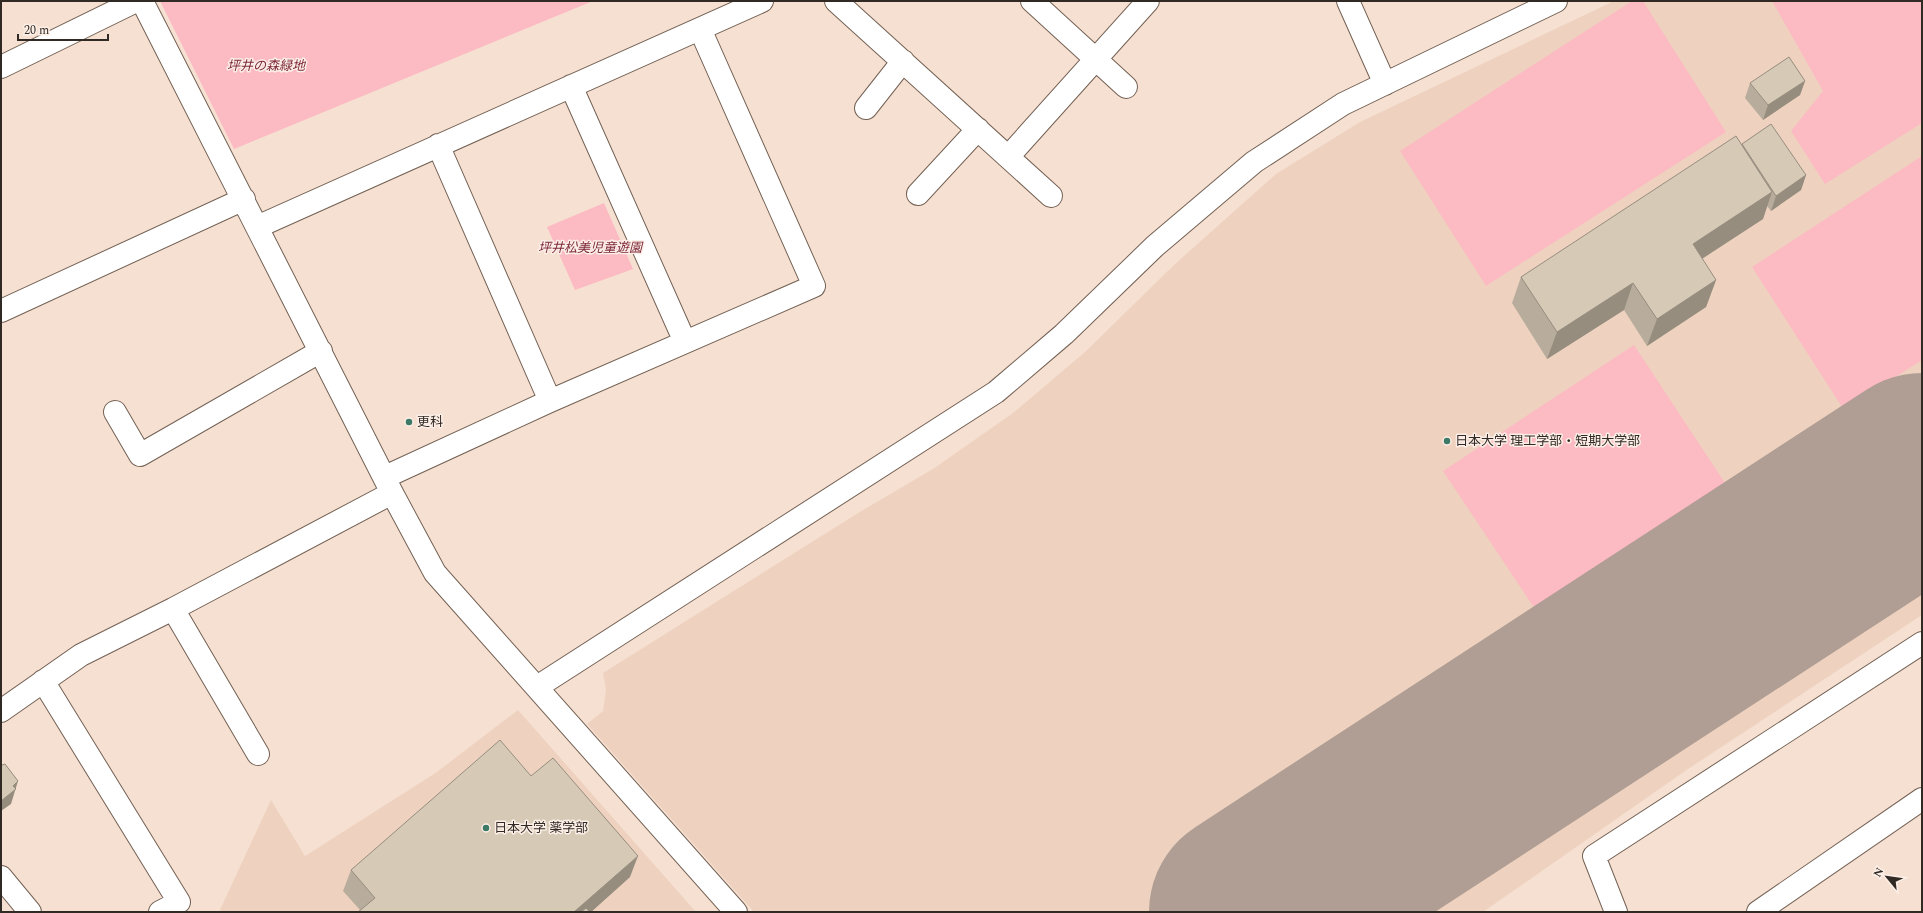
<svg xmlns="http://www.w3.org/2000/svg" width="1923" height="913" font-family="Spectral,'Noto Sans JP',serif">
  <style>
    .built { fill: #eed2bf }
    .green { fill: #fcbac2 }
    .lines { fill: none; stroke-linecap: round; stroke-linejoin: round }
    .runway { stroke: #b09e94; stroke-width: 202 }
    .minor-casing { stroke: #736154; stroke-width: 24 }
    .minor { stroke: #fff; stroke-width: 22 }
    .wall { fill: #b8ad9c }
    .shaded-wall { fill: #968d7f }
    .building { fill: #d6c9b5; stroke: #968d7f }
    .poi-dot { fill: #3c7966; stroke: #fcefe7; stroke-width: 1.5 }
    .labels { text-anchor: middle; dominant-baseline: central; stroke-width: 3; stroke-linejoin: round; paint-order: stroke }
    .park-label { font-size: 13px; font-style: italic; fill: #7e293c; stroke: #fcefe7 }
    .poi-label { font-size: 13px; fill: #312924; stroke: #fcefe7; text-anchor: start }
  </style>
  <rect width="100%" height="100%" fill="#f6e0d2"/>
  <path class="built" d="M 1614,1 L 1922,1 L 1922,615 L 1688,769 L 1483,912 L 754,912 L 587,724 L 603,711 L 606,690 L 603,673 L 858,513 L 933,469 L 1013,413 L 1085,352 L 1175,264 L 1276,174 L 1360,122 Z
    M 518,710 L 696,912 L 219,912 L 271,800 L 305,856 L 437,772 Z"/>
  <path class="green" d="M 160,1 L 593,1 L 234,149 Z
    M 1632,1 L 1643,1 L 1726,132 L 1486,286 L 1400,151 Z
    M 1772,1 L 1922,1 L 1922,123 L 1825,184 L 1791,131 L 1823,91 Z
    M 1922,156 L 1922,360 L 1844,410 L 1752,267 Z
    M 604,203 L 633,269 L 575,290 L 547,227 Z
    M 1634,345 L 1727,486 L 1537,612 L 1443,471 Z"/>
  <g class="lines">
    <path class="runway" d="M 1250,912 L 1922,474"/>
    <g class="minor-casing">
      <path id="minor" d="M 142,1 L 392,493 L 435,573 L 736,912
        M 836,1 L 1051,196
        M 1032,1 L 1126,87
        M 1348,1 L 1385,84
        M 1,67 L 136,1
        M 571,86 L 685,342
        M 866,108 L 903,61
        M 438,145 L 550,401
        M 1008,157 L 1148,1
        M 918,194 L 978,129
        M 257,227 L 762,1
        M 1,311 L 244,199
        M 115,412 L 140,455 L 321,351
        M 385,477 L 550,401 L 814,286 L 700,29
        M 173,609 L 258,754
        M 43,681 L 179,902 L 160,912
        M 537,687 L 996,392 L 1064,334 L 1155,246 L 1254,162 L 1343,104 L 1556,1
        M 1,711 L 81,655 L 173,609 L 392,493
        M 1,877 L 30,912
        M 1616,912 L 1594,856 L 1922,643
        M 1758,912 L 1922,799"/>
    </g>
    <use href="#minor" class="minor"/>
  </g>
  <path class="wall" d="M 1805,81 L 1800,95 L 1763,120 L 1745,98 L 1750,83 Z
    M 1742,144 L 1806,175 L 1801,190 L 1771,211 L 1767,206 L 1763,219 L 1702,259 L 1716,280 L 1706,307 L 1647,346 L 1624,310 L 1547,359 L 1512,303 L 1521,277 Z
    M 531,776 L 630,877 L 591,912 L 358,912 L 360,910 L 343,891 L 351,870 Z"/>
  <path class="shaded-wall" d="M 1805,81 L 1800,95 L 1763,120 L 1768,105 Z
    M 1806,175 L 1801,190 L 1771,211 L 1776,196 Z
    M 1772,192 L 1763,219 L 1683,271 L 1693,244 Z
    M 1716,280 L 1706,307 L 1647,346 L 1657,319 Z
    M 1633,283 L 1624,310 L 1547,359 L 1557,332 Z
    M 18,781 L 11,804 L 1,811 L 1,801 L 13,786 Z
    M 638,856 L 630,877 L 591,912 L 574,912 Z"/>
  <path class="building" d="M 1789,57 L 1805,81 L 1768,105 L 1750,83 Z
    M 1771,124 L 1806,175 L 1776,196 L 1742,144 Z
    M 1736,136 L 1772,192 L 1693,244 L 1716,280 L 1657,319 L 1633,283 L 1557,332 L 1521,277 Z
    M 500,740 L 531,776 L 553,758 L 638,856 L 574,912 L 358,912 L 375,898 L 351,870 Z
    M 1,764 L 2,765 L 5,764 L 18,781 L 13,786 L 16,789 L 1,801 Z
    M 586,908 L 590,912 L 581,912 Z"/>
  <g class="poi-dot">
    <circle cx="409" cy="422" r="4"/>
    <circle cx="1447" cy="441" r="4"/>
    <circle cx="486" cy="828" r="4"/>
  </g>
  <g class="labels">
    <g class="park-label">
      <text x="266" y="66">坪井の森緑地</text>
      <text x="590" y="248">坪井松美児童遊園</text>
    </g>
    <g class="poi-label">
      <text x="417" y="422">更科</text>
      <text x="1455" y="441">日本大学 理工学部・短期大学部</text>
      <text x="494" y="828">日本大学 薬学部</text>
    </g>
  </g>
  <rect width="1923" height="913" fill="none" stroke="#312924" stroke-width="4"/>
  <g transform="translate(1887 877) rotate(299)" stroke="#fcefe7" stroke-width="3" paint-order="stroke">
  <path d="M0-3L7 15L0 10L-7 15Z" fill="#312924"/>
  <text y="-6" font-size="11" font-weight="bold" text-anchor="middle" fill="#312924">N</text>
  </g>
  <path d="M18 34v6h90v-6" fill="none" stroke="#312924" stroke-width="2"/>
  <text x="24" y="34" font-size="12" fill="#312924" stroke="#fcefe7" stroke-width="3" paint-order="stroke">20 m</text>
</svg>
